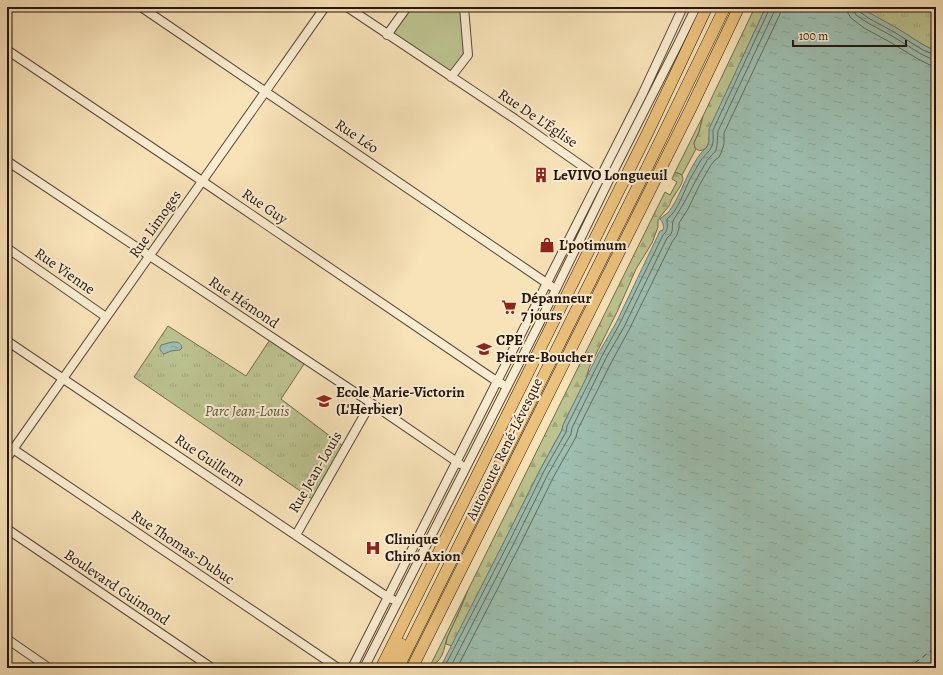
<svg xmlns="http://www.w3.org/2000/svg" width="943" height="675" font-family="Alegreya,serif">
  <style>
    .grass { fill: #bcc390; stroke: #706c4e }
    .forest { fill: url(#forest-firs); stroke: #706c4e }
    .park { fill: url(#park-tufts); stroke: #706c4e }
    .water { fill: url(#water-ripples); stroke: #6d7a6f }
    .lines { fill: none; stroke-linecap: round; stroke-linejoin: round }
    .shore { stroke: #616a5e; stroke-width: 1 }
    .ferry { stroke: #4f5046; stroke-width: 1; stroke-dasharray: 5 4; stroke-linecap: butt }
    .minor-casing { stroke: #5a4838; stroke-width: 10 }
    .highway-casing { stroke: #25150d; stroke-width: 12 }
    .minor { stroke: #faecd1; stroke-width: 8 }
    .highway { stroke: #ecc17c; stroke-width: 11 }
    .labels { text-anchor: middle; dominant-baseline: central; stroke-width: 4; stroke-linejoin: round; paint-order: stroke }
    .street-label { font-size: 15px; fill: #25150d; stroke: #faecd1 }
    .poi-label { font-size: 15px; font-weight: bold; fill: #25150d; stroke: #faecd1; text-anchor: start }
    .park-label { font-size: 15px; font-style: italic; fill: #5a523b; stroke: #faecd1 }
  </style>
  <defs>
    <pattern id="forest-firs" width="22" height="20" patternUnits="userSpaceOnUse"><rect width="22" height="20" fill="#bcc390"/><path d="M5 1l3.5 6h-7zM16 11l3.5 6h-7z" fill="#a1a77b"/></pattern>
    <pattern id="park-tufts" width="24" height="20" patternUnits="userSpaceOnUse"><rect width="24" height="20" fill="#bcc390"/><path d="M3 7l-1-3M5 7V3M7 7l1-3M15 17l-1-3M17 17v-4M19 17l1-3" fill="none" stroke="#a1a77b"/></pattern>
    <pattern id="water-ripples" width="26" height="14" patternUnits="userSpaceOnUse"><rect width="26" height="14" fill="#9dbeb0"/><path d="M2 4q2-2 4 0t4 0M15 11q2-2 4 0t4 0" fill="none" stroke="#87a296"/></pattern>
  </defs>
  <rect width="100%" height="100%" fill="#f8e2b8"/>
  <filter id="stains"><feTurbulence type="fractalNoise" baseFrequency=".005" numOctaves="4"/><feColorMatrix values="0 0 0 0 .2 0 0 0 0 .09 0 0 0 0 .02 0 0 0 .5 -.17"/></filter>
  <radialGradient id="worn" r=".72"><stop offset=".6" stop-color="#630" stop-opacity="0"/><stop offset="1" stop-color="#630" stop-opacity=".3"/></radialGradient>
  <path class="grass" d="M 407,7 L 464,7 L 468,55 L 451,77 L 387,35 Z
    M 703,116 L 699,132 L 694,143 L 695,148 L 696,149 L 682,175 L 675,172 Z
    M 468,590 C 462,605 455,621 448,636 C 445,642 445,649 442,655 C 440,659 437,664 431,664 Z"/>
  <path class="forest" d="M 755,7 L 766,7 L 723,100 L 709,137 L 709,142 L 707,147 C 702,151 700,152 695,148 L 694,143 L 699,132 L 703,116 Z
    M 675,172 L 682,175 L 683,179 L 681,185 L 672,199 L 669,206 L 660,217 L 658,221 L 658,227 L 652,243 L 636,269 L 618,310 L 589,368 L 586,380 L 563,425 L 562,430 L 540,470 L 452,646 L 446,644 L 447,638 L 460,610 L 468,590 L 665,192 L 670,195 L 677,182 L 672,179 Z"/>
  <path class="park" d="M 860,7 L 924,7 L 930,11 L 936,17 L 936,51 L 925,46 L 896,28 L 873,16 Z
    M 168,326 L 246,376 L 271,338 L 306,361 L 281,399 L 343,446 L 312,499 L 134,377 Z"/>
  <path class="water" d="M 766,7 L 860,7 C 872,15 883,20 895,27 C 909,35 921,45 936,51 L 936,668 L 440,668 L 507,536 L 540,470 L 562,430 L 563,425 L 598,354 L 616,323 L 660,231 L 663,230 C 664,225 663,223 660,219 C 663,216 665,215 668,213 C 670,210 673,205 675,202 C 684,186 693,158 707,147 L 709,142 L 709,129 Z
    M 172,342 C 177,342 181,342 182,348 L 180,350 L 171,351 L 164,354 C 160,351 159,349 161,345 Z"/>
  <g class="lines">
    <path class="shore" d="M 847,7 L 848,13 L 851,18 L 864,28 L 888,41 L 918,59 L 930,65 L 936,65
      M 853,7 L 854,11 L 856,15 L 868,23 L 892,36 L 921,54 L 932,59 L 936,59
      M 858,7 L 860,12 L 870,19 L 894,32 L 923,50 L 933,54 L 936,54
      M 444,668 L 511,538 L 544,471 L 566,432 L 567,426 L 602,356 L 619,325 L 663,235 C 669,230 667,225 667,219 C 678,211 684,191 690,179 C 694,173 697,166 701,160 C 704,156 710,151 711,148 C 714,143 713,136 713,130 L 769,10 L 770,7
      M 450,668 L 515,541 L 548,474 L 571,434 L 572,428 L 606,358 L 624,327 L 667,238 C 676,231 670,226 674,219 C 686,202 694,182 705,164 C 706,162 708,159 710,157 C 712,154 715,153 716,150 C 718,144 717,137 718,131 L 774,12 L 775,7
      M 457,668 L 521,543 L 554,476 L 576,437 L 578,429 L 612,361 L 629,330 L 672,242 L 677,235 L 679,228 L 679,223 L 688,209 L 700,184 L 711,165 L 714,161 L 719,157 L 721,153 L 724,144 L 724,133 L 780,14 L 781,7"/>
    <path class="ferry" d="M 908,668 L 936,647"/>
    <g class="minor-casing">
      <path id="minor" d="M 141,7 L 551,286
        M 347,7 L 515,119 L 595,175 L 603,179
        M 387,35 L 407,7
        M 7,50 L 202,181 L 492,378 L 502,384
        M 451,77 L 468,55 L 464,7
        M 7,161 L 371,403 L 460,464
        M 7,248 L 106,317
        M 7,341 L 383,594 L 392,599
        M 13,449 L 338,668
        M 7,458 L 325,7
        M 7,529 L 212,668
        M 296,535 L 371,403
        M 7,639 L 49,668
        M 352,668 L 642,95 L 683,7
        M 364,668 L 540,322 L 608,182 L 678,44 L 696,7"/>
    </g>
    <g class="highway-casing">
      <path id="highway" d="M 381,668 L 648,132 L 707,7
        M 389,668 L 401,644
        M 398,668 L 643,176 L 725,7
        M 412,668 L 691,108 L 739,7"/>
    </g>
    <use href="#minor" class="minor"/>
    <use href="#highway" class="highway"/>
  </g>
  <defs>
    <g id="building-bare" transform="scale(1.2)"><path d="M-4-6H4V6H1V3H-1V6H-4ZM-2.5-4.3h1.7v1.8h-1.7ZM.8-4.3h1.7v1.8H.8ZM-2.5-1h1.7V.8h-1.7ZM.8-1h1.7V.8H.8Z" fill="#8f2418" stroke="#faecd1" stroke-width="2.5" paint-order="stroke"/></g>
    <g id="shop-bare" transform="scale(1.2)"><path d="M-5-2.5h2.3a2.7 3.5 0 0 1 5.4 0H5L5.5 6h-11ZM-1.5-2.5h3a1.5 2.3 0 0 0-3 0Z" fill="#8f2418" stroke="#faecd1" stroke-width="2.5" paint-order="stroke"/></g>
    <g id="supermarket-bare" transform="scale(1.2)"><path d="M-6-5.5h2.5l.6 2H6L4.5 2H-2.5L-4.4-4H-6ZM-1.5 3.2a1.3 1.3 0 1 0 .1 0ZM3 3.2a1.3 1.3 0 1 0 .1 0Z" fill="#8f2418" stroke="#faecd1" stroke-width="2.5" paint-order="stroke"/></g>
    <g id="school-bare" transform="scale(1.2)"><path d="M0-5L7-2L0 1L-7-2ZM-4 1L0 2.5L4 1V4Q0 6-4 4Z" fill="#8f2418" stroke="#faecd1" stroke-width="2.5" paint-order="stroke"/></g>
    <g id="hospital-bare" transform="scale(1.2)"><path d="M-5-5h3v3.5h4V-5h3V5h-3V1.5h-4V5h-3Z" fill="#8f2418" stroke="#faecd1" stroke-width="2.5" paint-order="stroke"/></g>
  </defs>
  <g fill-rule="evenodd">
    <use href="#building-bare" x="541" y="175"/>
    <use href="#shop-bare" x="547" y="245"/>
    <use href="#supermarket-bare" x="509" y="307"/>
    <use href="#school-bare" x="484" y="349"/>
    <use href="#school-bare" x="324" y="401"/>
    <use href="#hospital-bare" x="373" y="548"/>
  </g>
  <g class="labels">
    <g class="street-label">
      <text transform="translate(538 118) rotate(34)">Rue De L'Église</text>
      <text transform="translate(357 136) rotate(34)">Rue Léo</text>
      <text transform="translate(265 206) rotate(34)">Rue Guy</text>
      <text transform="translate(155 224) rotate(-55)">Rue Limoges</text>
      <text transform="translate(65 271) rotate(35)">Rue Vienne</text>
      <text transform="translate(244 302) rotate(34)">Rue Hémond</text>
      <text transform="translate(504 449) rotate(-64)">Autoroute René-Lévesque</text>
      <text transform="translate(210 460) rotate(34)">Rue Guillerm</text>
      <text transform="translate(315 472) rotate(-60)">Rue Jean-Louis</text>
      <text transform="translate(183 547) rotate(34)">Rue Thomas-Dubuc</text>
      <text transform="translate(117 587) rotate(34)">Boulevard Guimond</text>
    </g>
    <g class="poi-label">
      <text x="553" y="175">LeVIVO Longueuil</text>
      <text x="559" y="245">L'potimum</text>
      <text x="521" y="298">Dépanneur<tspan x="521" dy="17">7 jours</tspan></text>
      <text x="496" y="340">CPE<tspan x="496" dy="17">Pierre-Boucher</tspan></text>
      <text x="336" y="392">Ecole Marie-Victorin<tspan x="336" dy="17">(L'Herbier)</tspan></text>
      <text x="385" y="539">Clinique<tspan x="385" dy="17">Chiro Axion</tspan></text>
    </g>
    <g class="park-label">
      <text x="247" y="411">Parc Jean-Louis</text>
    </g>
  </g>
  <rect width="943" height="675" fill="none" stroke="#f8e2b8" stroke-width="24"/>
  <rect x="8" y="8" width="927" height="659" fill="none" stroke="#25150d" stroke-width="2"/>
  <rect x="12" y="12" width="919" height="651" fill="none" stroke="#25150d"/>
  <path d="M793 40v6h113v-6" fill="none" stroke="#25150d" stroke-width="2"/>
  <text x="799" y="40" font-size="12" fill="#25150d" stroke="#faecd1" stroke-width="3" paint-order="stroke">100 m</text>
  <rect width="100%" height="100%" filter="url(#stains)"/>
  <rect width="100%" height="100%" fill="url(#worn)"/>
</svg>
